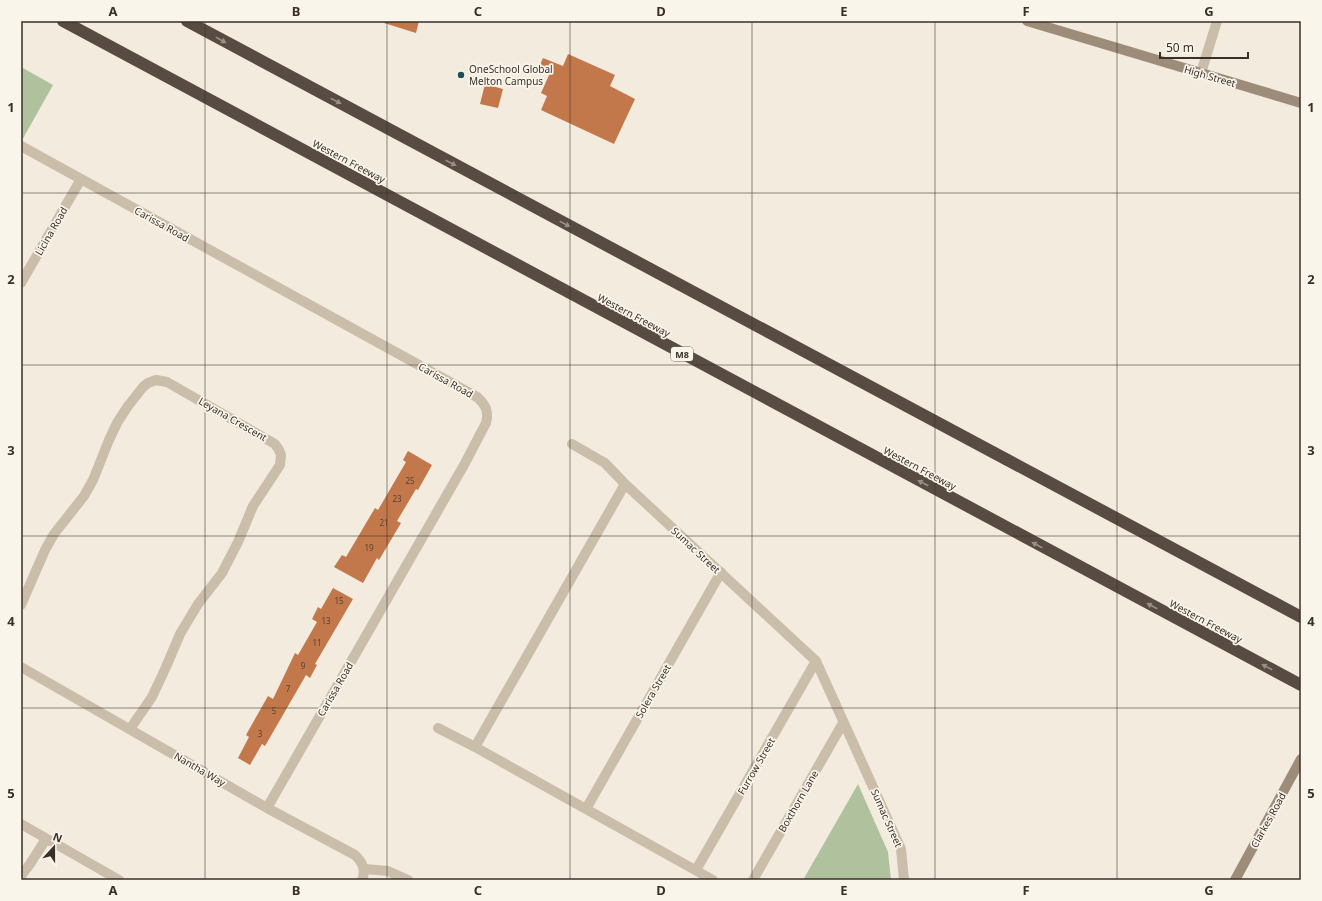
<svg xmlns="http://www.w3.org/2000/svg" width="1322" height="901" font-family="'Noto Sans',sans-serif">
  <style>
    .green { fill: #b0c19e }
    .building { fill: #c3784b }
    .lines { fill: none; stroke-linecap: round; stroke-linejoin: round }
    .street { stroke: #cabdaa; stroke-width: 10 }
    .secondary { stroke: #9e8c7b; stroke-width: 10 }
    .highway { stroke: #584b41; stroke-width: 12 }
    .oneway { fill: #998f85 }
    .grid { fill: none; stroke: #383029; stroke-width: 1; stroke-opacity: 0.55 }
    .poi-dot { fill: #1f4d58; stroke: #faf5ea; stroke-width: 1.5 }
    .labels { text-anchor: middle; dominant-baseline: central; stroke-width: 3.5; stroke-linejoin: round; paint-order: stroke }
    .number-label { font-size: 8px; fill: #5b4232 }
    .shield { fill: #faf5ea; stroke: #726b63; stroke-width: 1 }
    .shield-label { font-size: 9px; font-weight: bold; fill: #383029 }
    .poi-label { font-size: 10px; fill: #383029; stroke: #faf5ea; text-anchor: start }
    .street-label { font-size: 10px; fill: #383029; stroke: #faf5ea }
    .neatline { fill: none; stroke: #383029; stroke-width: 1.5 }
    .grid-label { font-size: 13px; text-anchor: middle; font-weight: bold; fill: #383029 }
  </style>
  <rect width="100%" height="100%" fill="#f2ebde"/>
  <path class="green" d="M 21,67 L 53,85 L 21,142 Z
    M 858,784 L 888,852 L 891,880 L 803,880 Z"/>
  <path class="building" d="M 385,21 L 419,21 L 416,33 L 384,23 Z
    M 568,54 L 615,75 L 610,86 L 635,99 L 614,144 L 541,110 L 547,96 L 541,93 L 550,73 L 539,67 L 543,58 L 563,66 Z
    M 485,84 L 503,89 L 498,108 L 480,104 Z
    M 408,451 L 432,465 L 418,490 L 416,489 L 397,521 L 401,523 L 379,560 L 377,558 L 363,583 L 334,567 L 342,555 L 346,557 L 375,508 L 378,510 L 406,462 L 403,460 Z
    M 333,588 L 353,599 L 315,664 L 317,665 L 310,678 L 306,675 L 265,746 L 262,744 L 250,765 L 238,758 L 249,737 L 246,735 L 268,696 L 273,699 L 295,653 L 298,655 L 317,622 L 312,619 L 318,607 L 321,609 Z"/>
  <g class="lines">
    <path class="street" d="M 1201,73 L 1217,21
      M 21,146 L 477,397 C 486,405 489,412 486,423 L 464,465 L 267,808
      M 21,283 L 81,179
      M 572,444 L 605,463 L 625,484
      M 21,605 L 45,550 L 54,534 L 84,496 L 93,480 L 109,440 L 117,423 L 128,406 L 143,387 L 148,383 L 156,380 L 167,382 L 275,444 L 279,450 L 281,455 L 280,465 L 253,506 L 238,542 L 222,573 L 198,604 L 180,634 L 166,667 L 152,697 L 130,729
      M 21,667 L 267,808 L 355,855 C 363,863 366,870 362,880
      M 438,728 L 475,747
      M 586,809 L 721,572
      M 21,824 L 119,880
      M 364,869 L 388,871 L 408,880
      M 696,870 L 816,661
      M 21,876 L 30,864 L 46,839
      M 713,880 L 475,747 L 625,484 L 816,661 L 901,849 L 904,880
      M 753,880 L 843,723"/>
    <path class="secondary" d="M 1027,21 L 1301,103
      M 1235,880 L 1301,759"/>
    <path class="highway" d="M 63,21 L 1301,685
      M 187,21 L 1301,617"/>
  </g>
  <defs><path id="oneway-solid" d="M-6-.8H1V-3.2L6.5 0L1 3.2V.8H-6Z"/></defs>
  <g class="oneway">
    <use href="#oneway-solid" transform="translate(221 40) rotate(29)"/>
    <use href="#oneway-solid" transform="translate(336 101) rotate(28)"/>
    <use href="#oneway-solid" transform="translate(451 163) rotate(28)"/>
    <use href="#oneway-solid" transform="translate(565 224) rotate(28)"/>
    <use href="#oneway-solid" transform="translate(923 483) rotate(-152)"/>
    <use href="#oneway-solid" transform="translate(1037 545) rotate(-152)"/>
    <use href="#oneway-solid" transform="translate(1152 606) rotate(-152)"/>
    <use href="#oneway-solid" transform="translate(1267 667) rotate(-152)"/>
  </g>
  <path class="grid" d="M 205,21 L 205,880M 387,21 L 387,880M 570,21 L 570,880M 752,21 L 752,880M 935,21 L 935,880M 1117,21 L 1117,880M 21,193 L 1301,193M 21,365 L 1301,365M 21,536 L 1301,536M 21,708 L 1301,708"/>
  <circle class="poi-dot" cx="461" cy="75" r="4"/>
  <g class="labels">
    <g class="number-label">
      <text x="410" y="480">25</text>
      <text x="397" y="498">23</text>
      <text x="384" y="522">21</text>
      <text x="369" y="547">19</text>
      <text x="339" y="600">15</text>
      <text x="326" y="620">13</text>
      <text x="317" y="642">11</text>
      <text x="303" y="665">9</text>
      <text x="288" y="688">7</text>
      <text x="274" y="710">5</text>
      <text x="260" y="733">3</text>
    </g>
    <rect class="shield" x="671" y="347" width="22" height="14" rx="3"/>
    <g class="shield-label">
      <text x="682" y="354">M8</text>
    </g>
    <g class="poi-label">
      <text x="469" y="69">OneSchool Global<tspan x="469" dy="12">Melton Campus</tspan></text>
    </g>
    <g class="street-label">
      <text transform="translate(1210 76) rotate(16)">High Street</text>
      <text transform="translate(349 161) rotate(28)">Western Freeway</text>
      <text transform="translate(162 224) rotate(29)">Carissa Road</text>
      <text transform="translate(51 231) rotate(-60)">Licina Road</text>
      <text transform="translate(634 315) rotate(28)">Western Freeway</text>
      <text transform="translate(446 380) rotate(29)">Carissa Road</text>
      <text transform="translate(233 419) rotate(30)">Leyana Crescent</text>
      <text transform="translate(920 468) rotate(28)">Western Freeway</text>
      <text transform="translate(696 550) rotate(43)">Sumac Street</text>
      <text transform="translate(1206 621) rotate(28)">Western Freeway</text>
      <text transform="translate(335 689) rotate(-60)">Carissa Road</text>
      <text transform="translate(653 691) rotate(-60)">Solera Street</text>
      <text transform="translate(756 766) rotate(-60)">Furrow Street</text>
      <text transform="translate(200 769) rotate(30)">Nantha Way</text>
      <text transform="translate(798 801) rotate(-60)">Boxthorn Lane</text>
      <text transform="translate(887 818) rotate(66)">Sumac Street</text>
      <text transform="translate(1268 820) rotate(-61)">Clarkes Road</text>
    </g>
  </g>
  <rect width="1322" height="901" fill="none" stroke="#faf5ea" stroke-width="44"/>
  <g transform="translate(54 847) rotate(21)" stroke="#faf5ea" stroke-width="3" paint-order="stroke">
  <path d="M0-3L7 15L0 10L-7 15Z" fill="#383029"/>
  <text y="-6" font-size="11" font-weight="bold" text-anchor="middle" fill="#383029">N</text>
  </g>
  <path d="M1160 52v6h88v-6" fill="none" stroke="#383029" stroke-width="2"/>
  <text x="1166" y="52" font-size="12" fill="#383029" stroke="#faf5ea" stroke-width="3" paint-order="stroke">50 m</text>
  <rect x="22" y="22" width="1278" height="857" class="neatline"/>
  <g class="grid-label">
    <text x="113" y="16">A</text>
    <text x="296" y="16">B</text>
    <text x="478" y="16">C</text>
    <text x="661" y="16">D</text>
    <text x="844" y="16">E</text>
    <text x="1026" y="16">F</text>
    <text x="1209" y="16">G</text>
    <text x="11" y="112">1</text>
    <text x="1311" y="112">1</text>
    <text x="11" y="284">2</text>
    <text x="1311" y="284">2</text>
    <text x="11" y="455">3</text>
    <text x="1311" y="455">3</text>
    <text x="11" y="626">4</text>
    <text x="1311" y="626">4</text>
    <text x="11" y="798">5</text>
    <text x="1311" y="798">5</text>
    <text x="113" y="895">A</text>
    <text x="296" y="895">B</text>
    <text x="478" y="895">C</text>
    <text x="661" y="895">D</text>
    <text x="844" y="895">E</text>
    <text x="1026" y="895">F</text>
    <text x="1209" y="895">G</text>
  </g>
</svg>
